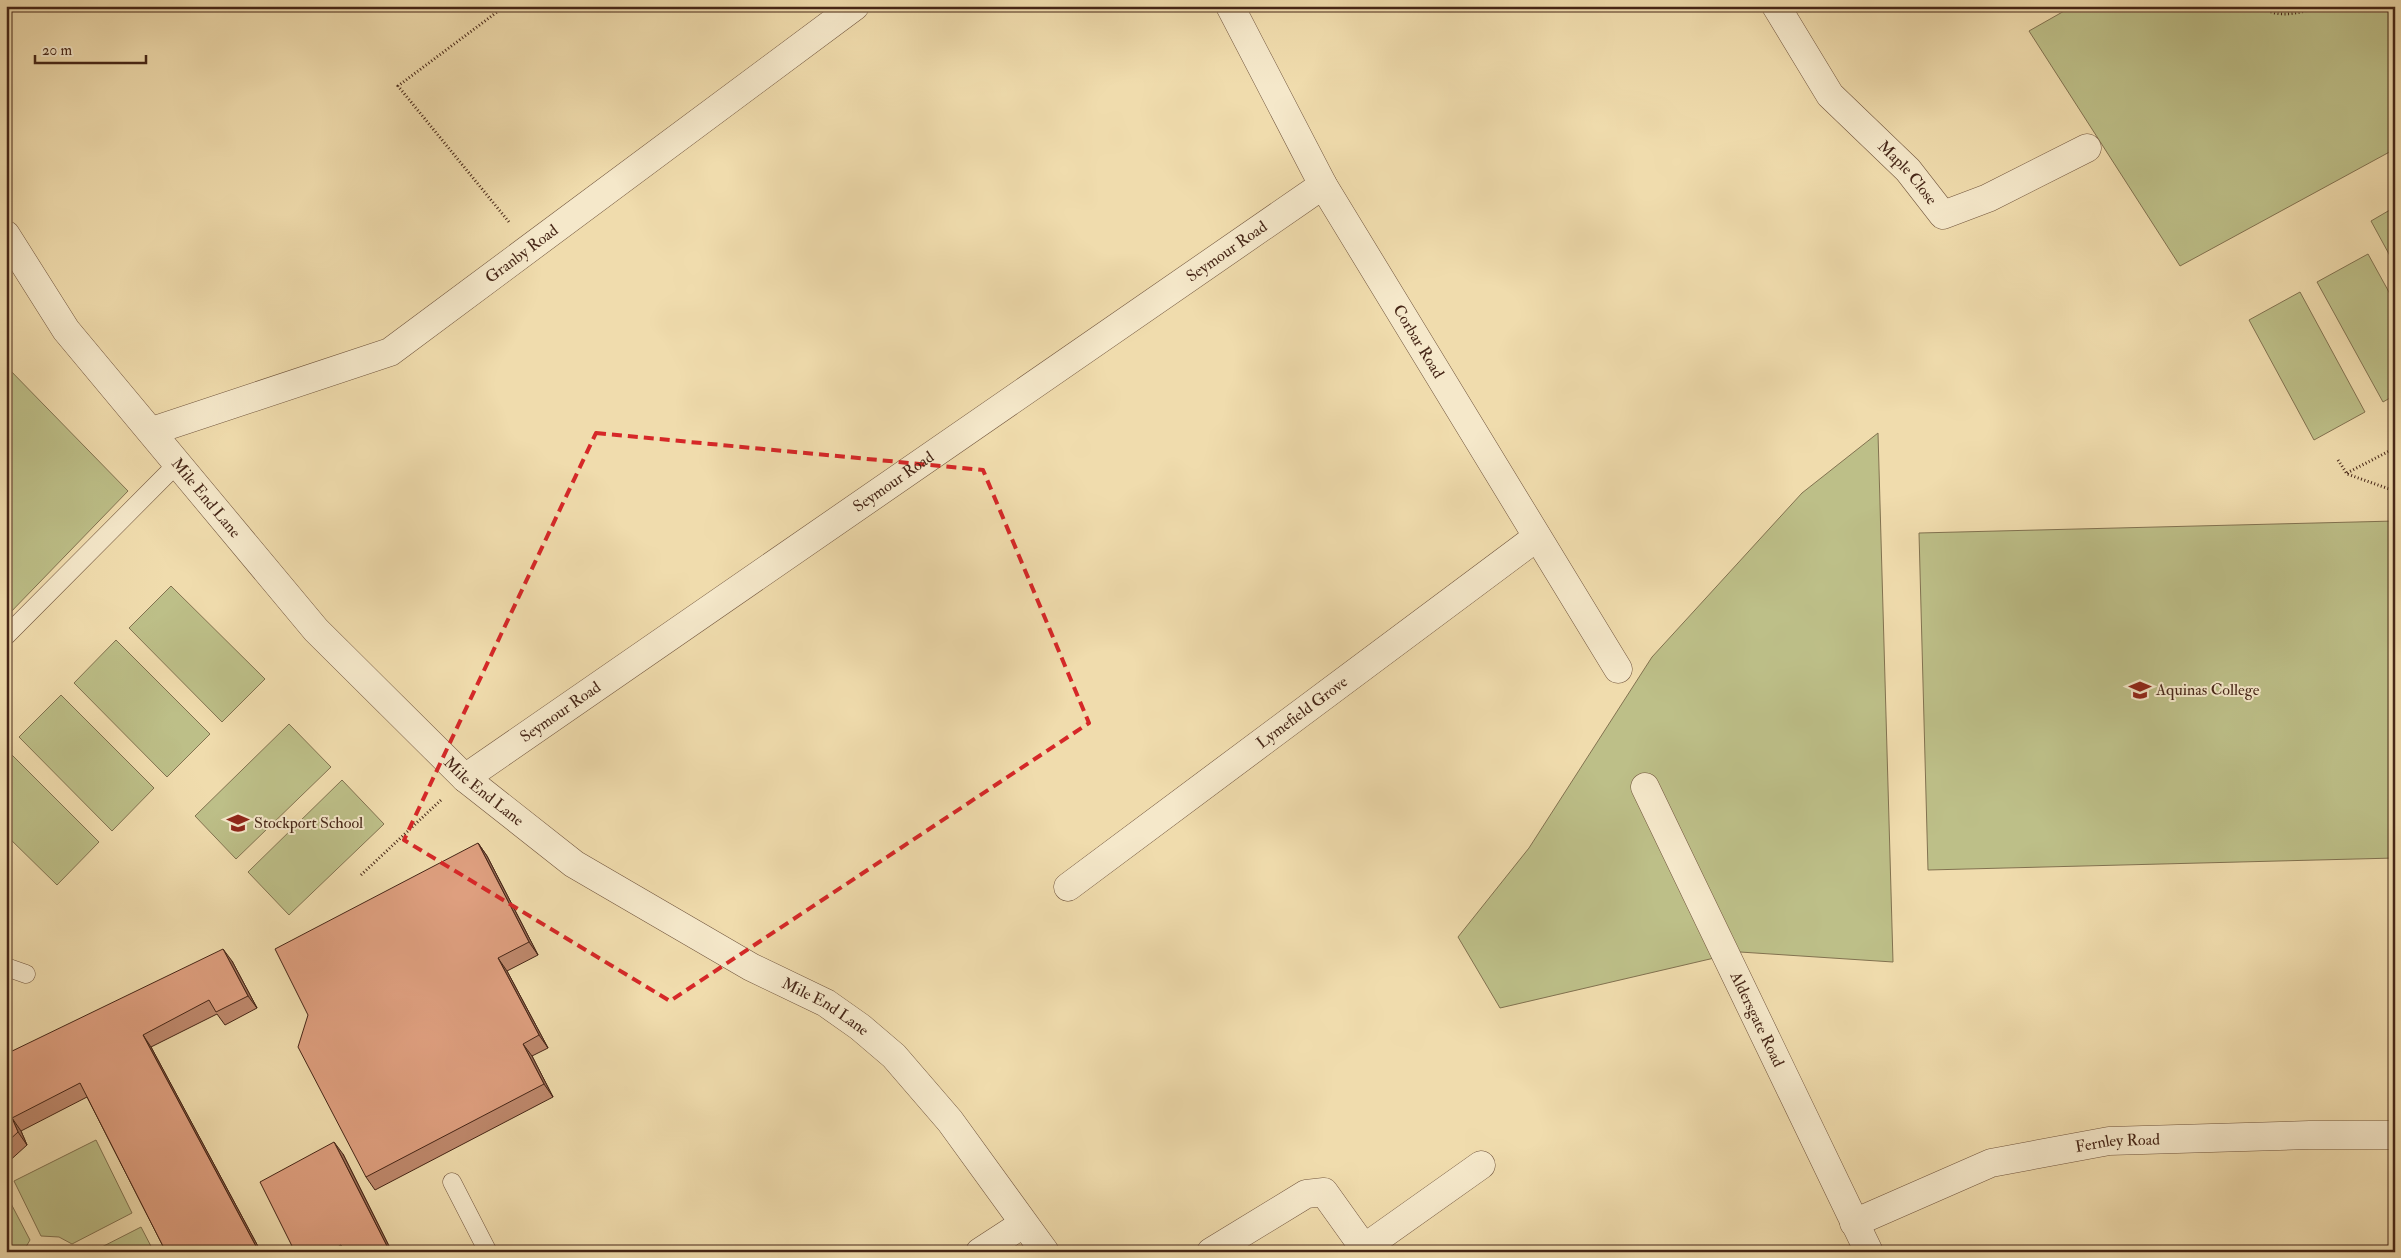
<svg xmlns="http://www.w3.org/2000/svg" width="2401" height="1258" font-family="'IM FELL Double Pica',serif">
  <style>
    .green { fill: #bdbf88; stroke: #827250 }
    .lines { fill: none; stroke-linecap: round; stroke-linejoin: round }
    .service-casing { stroke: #70543c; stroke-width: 19 }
    .minor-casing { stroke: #70543c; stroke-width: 29 }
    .path { stroke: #462617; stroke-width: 3; stroke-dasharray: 1 2.5; stroke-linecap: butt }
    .service { stroke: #f5e8ca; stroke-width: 18 }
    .minor { stroke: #f5e8ca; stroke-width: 28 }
    .wall { fill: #bf896d; stroke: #462617 }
    .shaded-wall { fill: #9b6f59; stroke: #462617 }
    .building { fill: #de9f7f; stroke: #462617 }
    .marked { fill: none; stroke: #d62828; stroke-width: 4; stroke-dasharray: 10 6; stroke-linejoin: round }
    .labels { text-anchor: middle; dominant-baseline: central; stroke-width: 4; stroke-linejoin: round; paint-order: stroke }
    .street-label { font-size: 16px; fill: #462617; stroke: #f5e8ca }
    .poi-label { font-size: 16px; fill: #462617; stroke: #f5e8ca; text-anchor: start }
  </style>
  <rect width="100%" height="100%" fill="#f0dcad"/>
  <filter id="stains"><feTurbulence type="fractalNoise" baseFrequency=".004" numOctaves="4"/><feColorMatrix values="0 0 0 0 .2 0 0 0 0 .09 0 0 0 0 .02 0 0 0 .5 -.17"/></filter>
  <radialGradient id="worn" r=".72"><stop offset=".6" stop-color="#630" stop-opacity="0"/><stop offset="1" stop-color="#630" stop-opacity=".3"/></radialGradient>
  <path class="green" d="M 2073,6 L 2395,6 L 2395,149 L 2180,266 L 2029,31 Z
    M 2395,207 L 2395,265 L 2371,221 Z
    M 2368,254 L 2395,303 L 2395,395 L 2383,402 L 2317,282 Z
    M 2300,292 L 2365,412 L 2314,440 L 2249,320 Z
    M 6,366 L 128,491 L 6,617 Z
    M 1878,433 L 1893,962 L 1740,952 L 1500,1008 L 1458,937 L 1529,848 L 1652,657 L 1802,493 Z
    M 2395,521 L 2395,858 L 1928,870 L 1919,533 Z
    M 171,586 L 265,679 L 222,722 L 129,628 Z
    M 116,640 L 210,734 L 167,777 L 74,683 Z
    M 61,695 L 154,788 L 112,831 L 19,737 Z
    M 289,724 L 331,767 L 236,859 L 195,816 Z
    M 6,749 L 99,842 L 57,885 L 6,835 Z
    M 342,780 L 384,824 L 289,915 L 248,872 Z
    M 96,1140 L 132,1213 L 72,1244 L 59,1237 L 41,1236 L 14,1181 Z
    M 6,1194 L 30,1240 L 23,1252 L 6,1252 Z
    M 141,1227 L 154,1252 L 92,1252 Z"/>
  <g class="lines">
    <g class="service-casing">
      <path id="service" d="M 6,636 L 178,463
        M 6,967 L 26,974
        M 452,1182 L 488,1252"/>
    </g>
    <g class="minor-casing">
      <g id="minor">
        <path id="s1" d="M 1230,6 L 1323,185 L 1618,669"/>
        <path id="s2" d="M 1776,6 L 1830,95 L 1908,170 L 1943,215 L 1988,198 L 2087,148"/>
        <path id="s3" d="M 6,235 L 66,330 L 316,630 L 465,778 L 574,864 L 751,967 L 826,1003 L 860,1027 L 894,1056 L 950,1121 L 1045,1252"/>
        <path id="s4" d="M 152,431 L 390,352 L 855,6"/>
        <path id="s5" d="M 465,778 L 1323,185"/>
        <path id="s6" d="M 1645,787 L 1869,1252"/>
        <path id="s7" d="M 1068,887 L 1537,537"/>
        <path id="s8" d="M 1854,1223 L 1991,1163 L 2109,1141 L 2310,1135 L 2395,1135"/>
        <path d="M 980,1252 L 1023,1224"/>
        <path d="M 1211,1252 L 1306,1194 L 1324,1192 L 1364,1248 L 1481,1165"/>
      </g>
    </g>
    <path class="path" d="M 505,6 L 398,86 L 509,222
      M 2262,6 C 2277,21 2305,11 2323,6
      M 2338,460 L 2347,474 L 2395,491
      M 2347,473 L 2395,448
      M 361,875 L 441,800"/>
    <use href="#service" class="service"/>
    <use href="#minor" class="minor"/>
  </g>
  <path class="wall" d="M 478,843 L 487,856 L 538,955 L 507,971 L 548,1048 L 532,1056 L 553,1097 L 375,1190 L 366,1177 Z
    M 232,961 L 257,1008 L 225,1025 L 217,1014 L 151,1047 L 261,1252 L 166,1252 L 87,1097 L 21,1131 L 27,1145 L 6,1164 L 6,1054 Z
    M 343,1154 L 392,1252 L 295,1252 Z"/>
  <path class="shaded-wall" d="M 478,843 L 487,856 L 538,955 L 529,942 Z
    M 223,949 L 232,961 L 257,1008 L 248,996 Z
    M 498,958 L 507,971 L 548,1048 L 539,1035 Z
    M 143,1035 L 151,1047 L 261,1252 L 259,1252 Z
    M 523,1044 L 532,1056 L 553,1097 L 544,1084 Z
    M 12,1118 L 21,1131 L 27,1145 L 18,1132 Z
    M 334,1142 L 343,1154 L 392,1252 L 390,1252 Z"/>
  <path class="building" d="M 478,843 L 529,942 L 498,958 L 539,1035 L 523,1044 L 544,1084 L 366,1177 L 298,1047 L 308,1015 L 275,949 Z
    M 223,949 L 248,996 L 216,1012 L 209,1000 L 143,1035 L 259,1252 L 166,1252 L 80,1083 L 12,1118 L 18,1132 L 6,1143 L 6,1054 Z
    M 334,1142 L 390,1252 L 346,1252 L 341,1245 L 328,1252 L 295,1252 L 260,1182 Z"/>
  <path class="marked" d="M 596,433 L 983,470 L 1089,723 L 670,1001 L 404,840 Z"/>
  <defs>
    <g id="university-bare" transform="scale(1.725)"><path d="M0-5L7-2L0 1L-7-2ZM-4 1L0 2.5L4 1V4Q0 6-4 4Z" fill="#8f2418" stroke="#f5e8ca" stroke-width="2.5" paint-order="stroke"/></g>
    <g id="school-bare" transform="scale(1.725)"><path d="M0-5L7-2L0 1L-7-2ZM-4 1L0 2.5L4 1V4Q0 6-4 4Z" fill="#8f2418" stroke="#f5e8ca" stroke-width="2.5" paint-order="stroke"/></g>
  </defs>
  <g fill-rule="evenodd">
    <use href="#university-bare" x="2140" y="690"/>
    <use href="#school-bare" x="238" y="823"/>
  </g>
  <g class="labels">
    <g class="street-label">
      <text stroke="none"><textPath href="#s2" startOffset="214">Maple Close</textPath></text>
      <text stroke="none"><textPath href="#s5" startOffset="926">Seymour Road</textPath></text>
      <text stroke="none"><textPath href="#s4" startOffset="415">Granby Road</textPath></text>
      <text stroke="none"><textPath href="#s1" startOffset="385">Corbar Road</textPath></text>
      <text stroke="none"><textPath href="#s5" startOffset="521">Seymour Road</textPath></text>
      <text stroke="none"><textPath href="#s3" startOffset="331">Mile End Lane</textPath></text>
      <text stroke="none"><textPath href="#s5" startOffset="116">Seymour Road</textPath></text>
      <text stroke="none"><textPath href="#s7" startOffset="292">Lymefield Grove</textPath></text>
      <text stroke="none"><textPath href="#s3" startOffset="736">Mile End Lane</textPath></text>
      <text stroke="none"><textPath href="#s3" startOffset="1141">Mile End Lane</textPath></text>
      <text stroke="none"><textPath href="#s6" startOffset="258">Aldersgate Road</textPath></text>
      <text stroke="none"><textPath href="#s8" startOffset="278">Fernley Road</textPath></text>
    </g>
    <g class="poi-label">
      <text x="2156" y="690">Aquinas College</text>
      <text x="254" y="823">Stockport School</text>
    </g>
  </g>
  <rect width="2401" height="1258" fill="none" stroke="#f0dcad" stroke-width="25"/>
  <rect x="8" y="8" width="2386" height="1243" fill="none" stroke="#462617" stroke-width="2.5"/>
  <rect x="12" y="12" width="2376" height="1233" fill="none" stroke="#462617"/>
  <path d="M35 55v8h111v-8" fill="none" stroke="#462617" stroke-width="2.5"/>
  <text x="42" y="55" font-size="15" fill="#462617" stroke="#f5e8ca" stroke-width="4" paint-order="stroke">20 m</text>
  <rect width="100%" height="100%" filter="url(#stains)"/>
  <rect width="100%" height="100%" fill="url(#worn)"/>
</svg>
